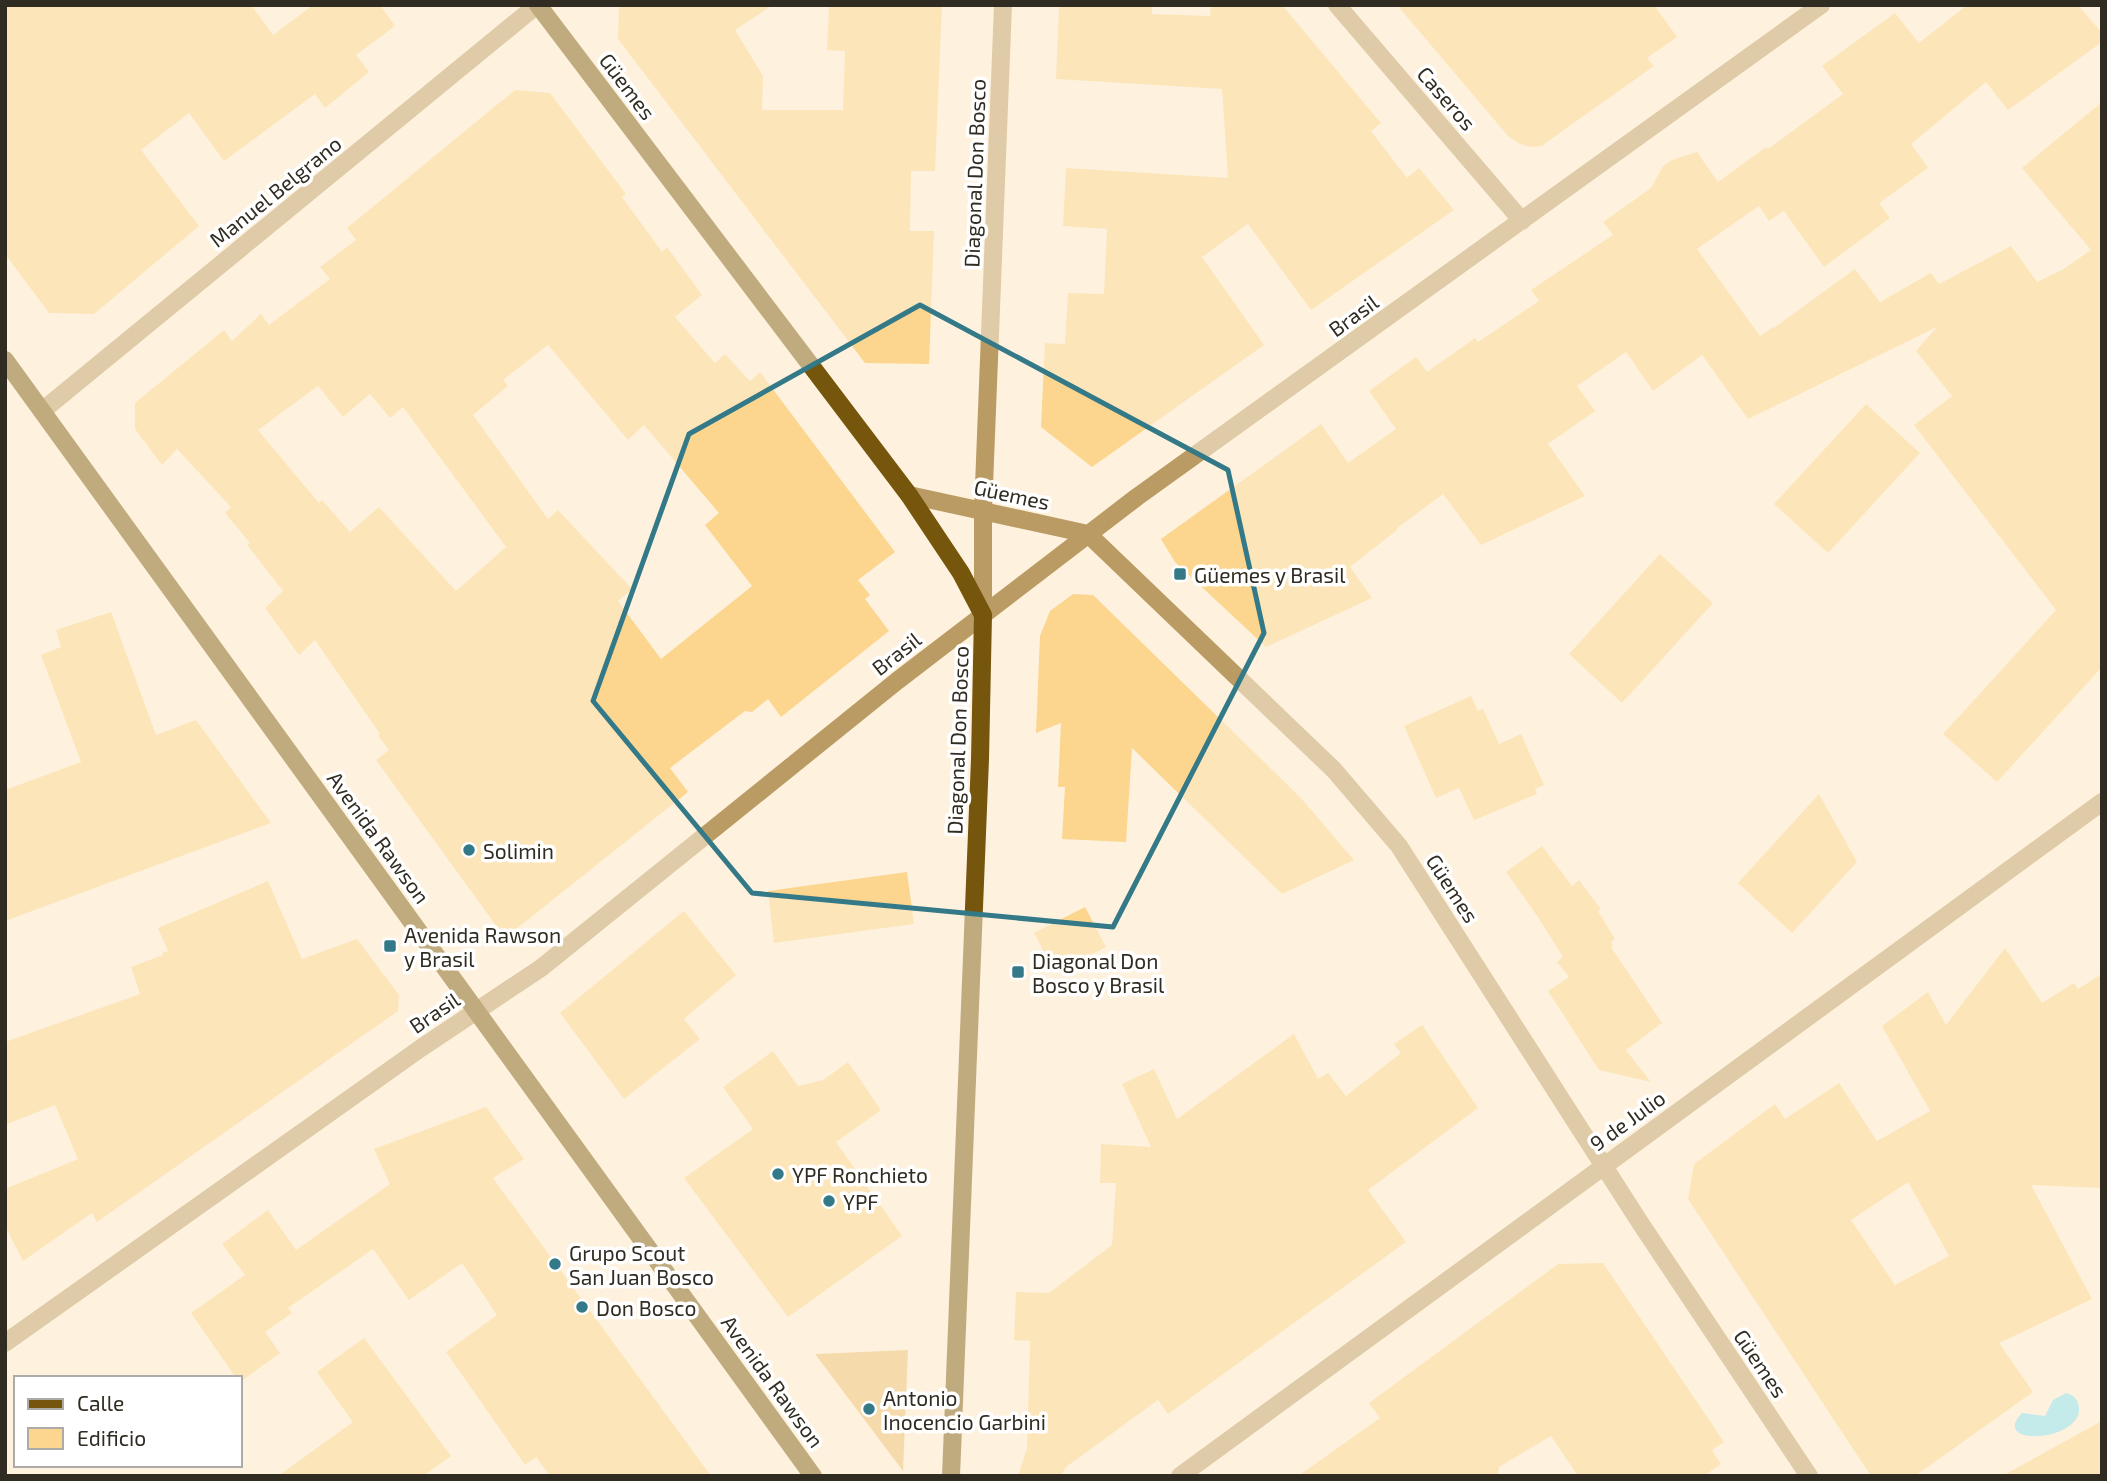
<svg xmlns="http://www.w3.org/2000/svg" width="2107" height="1481" font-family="'Exo 2',sans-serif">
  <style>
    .green { fill: #ebbf6f }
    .water { fill: #7ee2f6 }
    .building { fill: #fcd58f; fill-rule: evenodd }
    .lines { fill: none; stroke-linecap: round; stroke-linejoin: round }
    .minor { stroke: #ba9b64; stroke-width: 18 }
    .primary { stroke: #76550d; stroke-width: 18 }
    .marked { fill: none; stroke: #347987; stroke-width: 5; stroke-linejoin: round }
    .poi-dot { fill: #347987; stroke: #fff; stroke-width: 2.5 }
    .labels { text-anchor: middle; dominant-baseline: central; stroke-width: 7; stroke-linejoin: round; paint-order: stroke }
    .street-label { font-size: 21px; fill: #312c22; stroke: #fff }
    .poi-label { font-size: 21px; fill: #312c22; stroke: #fff; text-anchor: start }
  </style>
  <rect width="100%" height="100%" fill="#fef2de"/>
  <path class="green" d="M 908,1350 L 903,1471 L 815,1354 Z"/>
  <path class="water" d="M 2066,1393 C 2074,1395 2079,1400 2079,1409 C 2080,1442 1989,1447 2022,1413 L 2045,1416 L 2053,1400 Z"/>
  <path class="building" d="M 5,5 L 251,5 L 273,35 L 313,5 L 380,5 L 395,26 L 356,55 L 369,72 L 325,108 L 315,94 L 224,161 L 189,113 L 141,150 L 199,226 L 94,314 L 49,313 L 5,254 Z
    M 619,5 L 773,5 L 735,30 L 763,76 L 762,110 L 843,110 L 845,51 L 827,50 L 829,5 L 942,5 L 935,171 L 911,171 L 910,231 L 934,231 L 929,364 L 865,363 L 618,39 Z
    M 1059,5 L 1152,5 L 1152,14 L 1210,16 L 1211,5 L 1282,5 L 1381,123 L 1371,131 L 1407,178 L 1419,168 L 1454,210 L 1311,310 L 1248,224 L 1202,257 L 1264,345 L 1092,467 L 1041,427 L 1045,343 L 1065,344 L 1068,293 L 1104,294 L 1107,229 L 1063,226 L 1066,168 L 1228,178 L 1222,89 L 1056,79 Z
    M 1397,5 L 1654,5 L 1677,37 L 1647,58 L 1654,66 L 1547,142 L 1542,146 L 1530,147 L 1518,143 L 1508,136 Z
    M 1967,5 L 2078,5 L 2102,33 L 2102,42 L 2008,110 L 1986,82 L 1911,144 L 1928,168 L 1879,203 L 1890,218 L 1824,267 L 1784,211 L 1769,221 L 1759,206 L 1697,249 L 1760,336 L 1773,327 L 1774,328 L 1855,269 L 1880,302 L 1931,273 L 1939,284 L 2011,246 L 2037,282 L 2062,270 L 2091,250 L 2022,168 L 2102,102 L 2102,667 L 1997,782 L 1943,734 L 2056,610 L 1914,425 L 1952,396 L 1916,351 L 1937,327 L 1748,419 L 1702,355 L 1653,391 L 1626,352 L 1577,386 L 1595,411 L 1548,444 L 1585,496 L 1481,545 L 1443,494 L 1396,529 L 1397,530 L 1350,567 L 1372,598 L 1266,647 L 1175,562 L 1161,539 L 1321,424 L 1348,463 L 1396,429 L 1369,391 L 1416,357 L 1427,372 L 1475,338 L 1478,342 L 1539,301 L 1531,290 L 1613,235 L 1603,222 L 1651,188 L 1663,166 L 1672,160 L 1697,152 L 1718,182 L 1766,147 L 1768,149 L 1843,94 L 1822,66 L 1895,13 L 1919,43 Z
    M 515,90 L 550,93 L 626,194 L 622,197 L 662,252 L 667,247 L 702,295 L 675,317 L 715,363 L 725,354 L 750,381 L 760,372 L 895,552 L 858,580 L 870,595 L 865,599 L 889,631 L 781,717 L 768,699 L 752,712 L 745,711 L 683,758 L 670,768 L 688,792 L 505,938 L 376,760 L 389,750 L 378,736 L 380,734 L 315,640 L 299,655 L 265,608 L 283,591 L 247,545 L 250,543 L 225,513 L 231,507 L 177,449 L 162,465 L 135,429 L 135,403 L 224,330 L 232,341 L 261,314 L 269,325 L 330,279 L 320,267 L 356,240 L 347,228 ZM 548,345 L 628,440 L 644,425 L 719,513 L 705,525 L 752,586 L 661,659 L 618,601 L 632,589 L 558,510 L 548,519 L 473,415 L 508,386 L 503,380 ZM 318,386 L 343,417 L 370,394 L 390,418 L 403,407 L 506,547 L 456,591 L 379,507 L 350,532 L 322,500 L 319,503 L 258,430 Z
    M 1866,404 L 1920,453 L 1828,553 L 1774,504 Z
    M 1660,554 L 1713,603 L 1622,703 L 1569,654 Z
    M 1073,594 L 1093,595 L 1300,797 L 1354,860 L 1282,894 L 1132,748 L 1126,842 L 1062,839 L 1065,787 L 1058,787 L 1061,723 L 1036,733 L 1040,636 L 1050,611 Z
    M 111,612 L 156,735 L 196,720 L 271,823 L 5,921 L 5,790 L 81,762 L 41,655 L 61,647 L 56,630 Z
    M 1471,696 L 1478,711 L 1483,709 L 1499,744 L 1521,734 L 1544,785 L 1535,789 L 1537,794 L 1474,820 L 1459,788 L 1436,798 L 1404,726 Z
    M 1819,794 L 1857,862 L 1792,933 L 1738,883 Z
    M 1542,846 L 1572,886 L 1579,880 L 1601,909 L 1598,911 L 1615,939 L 1611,942 L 1613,945 L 1611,947 L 1662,1023 L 1626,1050 L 1651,1082 L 1599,1070 L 1548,991 L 1569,977 L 1557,962 L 1563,957 L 1538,917 L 1506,872 Z
    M 907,872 L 914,924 L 774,943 L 768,891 Z
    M 268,881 L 302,959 L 357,939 L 399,995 L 398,1011 L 97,1222 L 92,1213 L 23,1261 L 5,1226 L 5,1189 L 78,1159 L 55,1105 L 5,1125 L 5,1042 L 140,994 L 131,967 L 163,955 L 162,953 L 168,951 L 158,928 Z
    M 1085,907 L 1106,947 L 1055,973 L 1034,933 Z
    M 684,911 L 736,975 L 684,1019 L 700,1039 L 624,1099 L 560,1013 Z
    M 2005,948 L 2042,1003 L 2074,983 L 2078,989 L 2102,974 L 2102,1188 L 2031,1185 L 2092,1299 L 1999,1343 L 2033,1392 L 1915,1476 L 1871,1476 L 1688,1199 L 1694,1164 L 1775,1104 L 1785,1119 L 1839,1083 L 1877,1141 L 1930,1111 L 1882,1026 L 1928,992 L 1946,1025 ZM 1908,1182 L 1949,1256 L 1895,1285 L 1851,1220 Z
    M 1422,1025 L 1478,1108 L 1368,1190 L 1406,1242 L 1168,1414 L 1158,1400 L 1066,1467 L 1061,1476 L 1018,1476 L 1027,1448 L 1030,1341 L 1014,1340 L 1016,1292 L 1049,1293 L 1112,1245 L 1116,1183 L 1100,1183 L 1101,1144 L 1151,1147 L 1122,1084 L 1154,1069 L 1177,1119 L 1294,1034 L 1318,1079 L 1328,1073 L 1346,1096 L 1401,1053 L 1394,1044 Z
    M 773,1051 L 798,1086 L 823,1080 L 848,1062 L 881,1110 L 836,1142 L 902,1236 L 788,1317 L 684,1178 L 753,1129 L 723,1087 Z
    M 486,1107 L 524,1159 L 493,1178 L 711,1476 L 550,1476 L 536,1457 L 525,1465 L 446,1352 L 497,1315 L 462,1263 L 409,1300 L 373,1249 L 288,1308 L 292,1313 L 265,1332 L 280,1353 L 240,1382 L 240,1378 L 236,1378 L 191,1313 L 245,1275 L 222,1244 L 268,1210 L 296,1250 L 390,1184 L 374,1149 Z
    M 1603,1263 L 1724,1442 L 1712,1450 L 1721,1464 L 1704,1476 L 1578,1476 L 1551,1436 L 1499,1467 L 1498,1476 L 1298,1476 L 1380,1418 L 1369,1403 L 1558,1264 Z
    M 364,1338 L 451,1456 L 423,1476 L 278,1476 L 353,1422 L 317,1372 Z
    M 2102,1421 L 2102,1476 L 2002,1476 Z"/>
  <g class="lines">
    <path class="minor" d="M 1337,5 L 1522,221
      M 42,411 L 537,5
      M 909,495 L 1088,534 L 1334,770 L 1399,846 L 1639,1221 L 1809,1476
      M 983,615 L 983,511 L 1003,5
      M 5,1343 L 421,1048 L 541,968 L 897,681 L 1137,497 L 1821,5
      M 1180,1476 L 2102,802"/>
    <path class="primary" d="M 538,5 L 909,495 L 961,573 L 983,615 L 980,759 L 951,1476
      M 5,360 L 813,1476"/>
  </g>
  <path d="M0 0H2107V1481H0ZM 920,305 L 1228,470 L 1264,633 L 1113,927 L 752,893 L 593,701 L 689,434 Z" fill="#fef2de" fill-opacity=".55" fill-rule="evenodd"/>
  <path class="marked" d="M 920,305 L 1228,470 L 1264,633 L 1113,927 L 752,893 L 593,701 L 689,434 Z"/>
  <g class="poi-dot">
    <rect x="1173" y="567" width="14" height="14" rx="3.5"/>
    <circle cx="469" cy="850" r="7"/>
    <rect x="383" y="939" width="14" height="14" rx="3.5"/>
    <rect x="1011" y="965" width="14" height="14" rx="3.5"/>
    <circle cx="778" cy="1174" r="7"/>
    <circle cx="829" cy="1201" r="7"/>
    <circle cx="555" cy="1264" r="7"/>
    <circle cx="582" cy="1307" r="7"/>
    <circle cx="869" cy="1409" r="7"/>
  </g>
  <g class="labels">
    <g class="street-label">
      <text transform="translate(628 86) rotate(53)">Güemes</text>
      <text transform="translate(1447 98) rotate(49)">Caseros</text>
      <text transform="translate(974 173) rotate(-88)">Diagonal Don Bosco</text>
      <text transform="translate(275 191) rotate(-39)">Manuel Belgrano</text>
      <text transform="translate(1353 315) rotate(-36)">Brasil</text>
      <text transform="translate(1012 494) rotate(12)">Güemes</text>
      <text transform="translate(896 653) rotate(-38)">Brasil</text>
      <text transform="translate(957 740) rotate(-88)">Diagonal Don Bosco</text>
      <text transform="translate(379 837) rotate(54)">Avenida Rawson</text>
      <text transform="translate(1453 888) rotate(57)">Güemes</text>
      <text transform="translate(434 1012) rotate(-34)">Brasil</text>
      <text transform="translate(1627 1120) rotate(-36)">9 de Julio</text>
      <text transform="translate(1761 1363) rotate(56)">Güemes</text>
      <text transform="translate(773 1381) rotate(54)">Avenida Rawson</text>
    </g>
    <g class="poi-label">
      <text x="1194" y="574">Güemes y Brasil</text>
      <text x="483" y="850">Solimin</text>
      <text x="404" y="934">Avenida Rawson<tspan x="404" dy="24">y Brasil</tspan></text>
      <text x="1032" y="960">Diagonal Don<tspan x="1032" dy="24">Bosco y Brasil</tspan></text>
      <text x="792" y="1174">YPF Ronchieto</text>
      <text x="843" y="1201">YPF</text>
      <text x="569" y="1252">Grupo Scout<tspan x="569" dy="24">San Juan Bosco</tspan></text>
      <text x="596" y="1307">Don Bosco</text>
      <text x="883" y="1397">Antonio<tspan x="883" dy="24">Inocencio Garbini</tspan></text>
    </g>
  </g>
  <rect width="2107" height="1481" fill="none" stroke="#312c22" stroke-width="14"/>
  <rect x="14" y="1376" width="228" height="91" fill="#ffffff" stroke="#adaba7" stroke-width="2"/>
  <rect x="28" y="1399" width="35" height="10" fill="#76550d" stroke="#adaba7" stroke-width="2"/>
  <text x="77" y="1411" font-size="21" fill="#312c22">Calle</text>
  <rect x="28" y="1428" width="35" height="21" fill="#fcd58f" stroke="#adaba7" stroke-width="2"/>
  <text x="77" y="1446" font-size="21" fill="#312c22">Edificio</text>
</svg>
